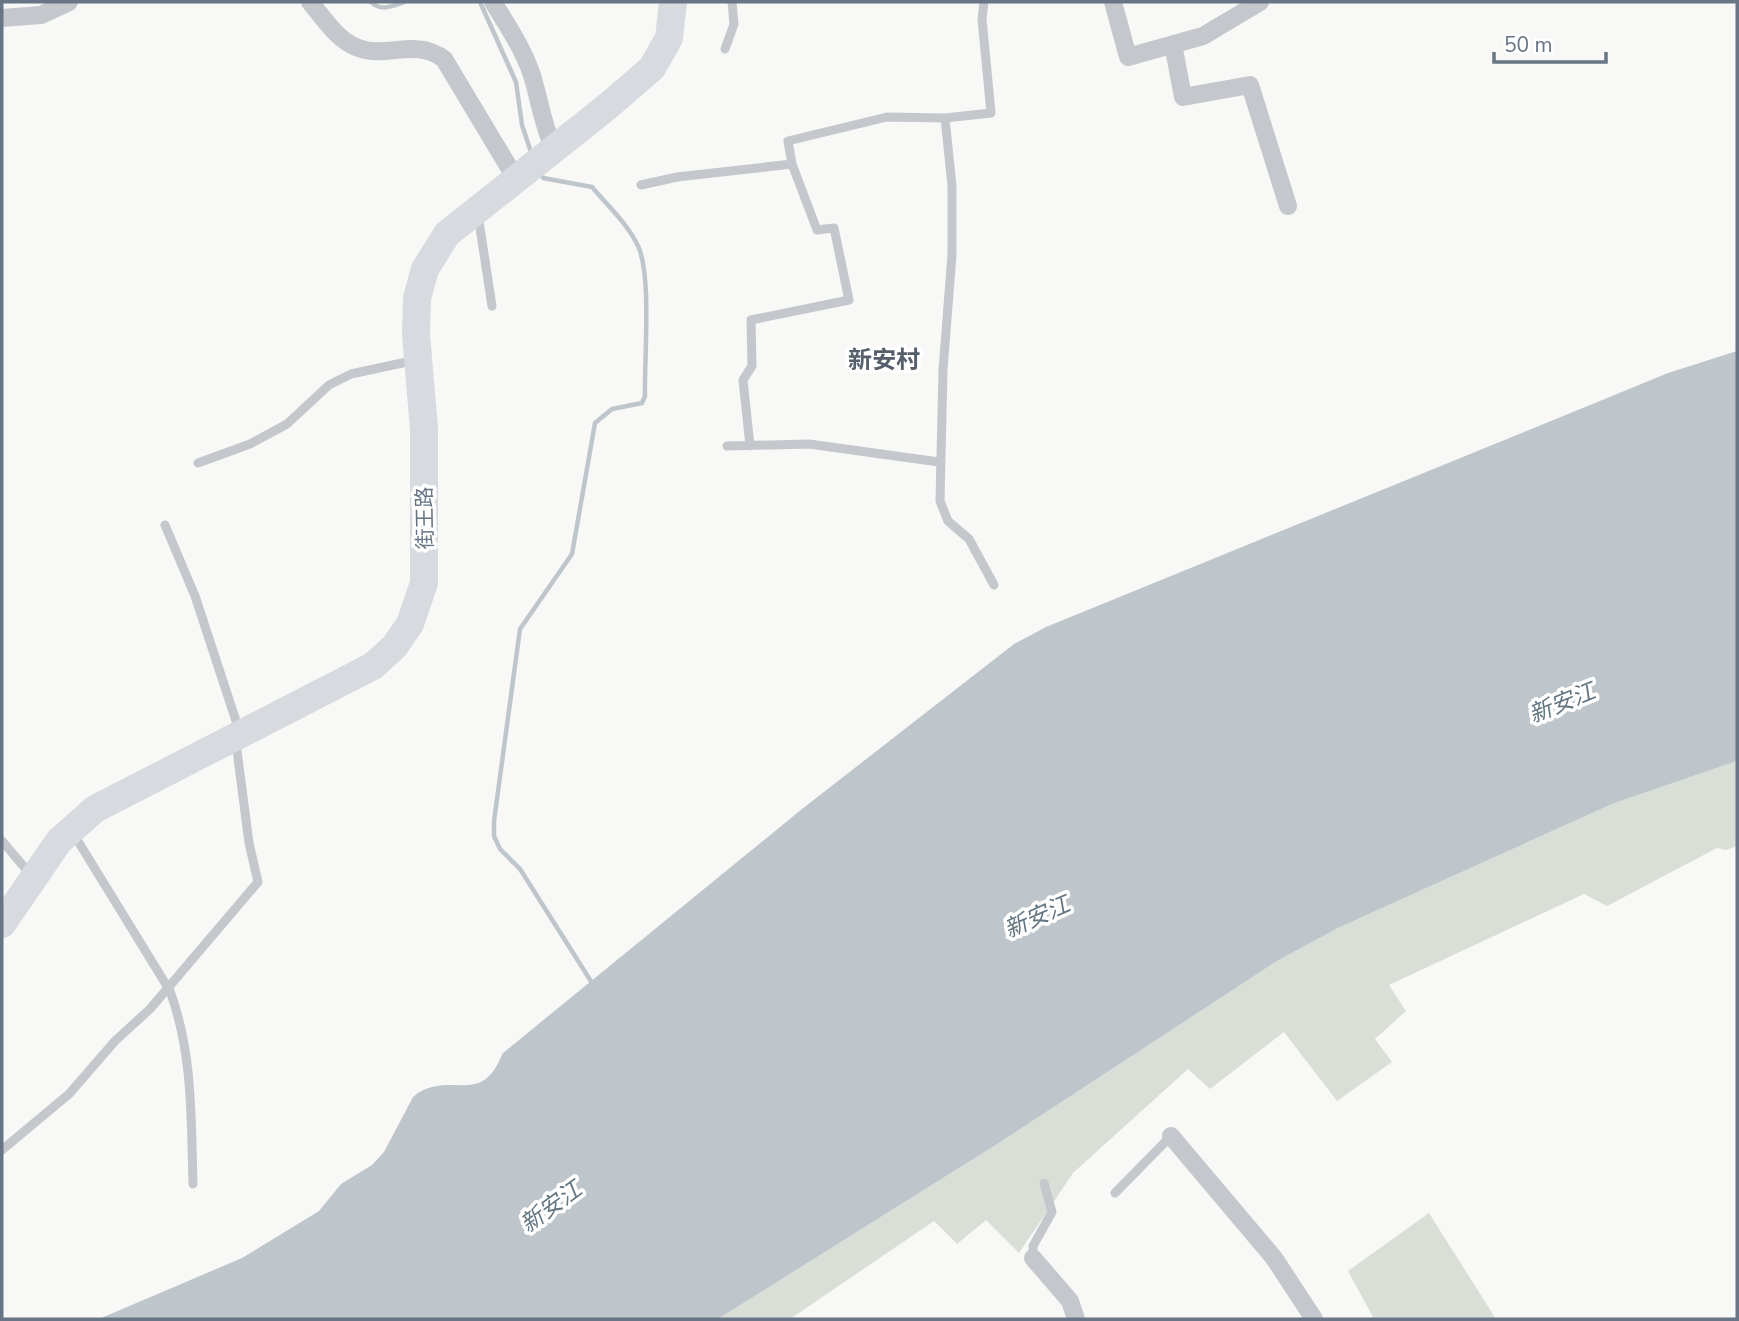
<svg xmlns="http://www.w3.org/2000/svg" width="1739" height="1321" font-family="'Nunito Sans','Noto Sans SC',sans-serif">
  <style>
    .green { fill: #d9dfd7 }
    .water { fill: #bec6cc }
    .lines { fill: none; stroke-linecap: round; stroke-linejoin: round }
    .stream { stroke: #bec6cc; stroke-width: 4.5 }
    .lane { stroke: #c4c7cb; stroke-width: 9 }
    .street { stroke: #c4c7cb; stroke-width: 18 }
    .primary { stroke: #d7dadf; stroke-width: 28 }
    .labels { text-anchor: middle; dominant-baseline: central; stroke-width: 7; stroke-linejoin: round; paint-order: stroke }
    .street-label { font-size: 21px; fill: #687586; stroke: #fff }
    .water-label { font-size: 23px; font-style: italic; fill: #637682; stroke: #fff }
    .quarter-label { font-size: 24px; font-weight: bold; fill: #565f6b; stroke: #fff }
  </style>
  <rect width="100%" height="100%" fill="#f8f8f6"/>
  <path class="green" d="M 1737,761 L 1737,846 L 1726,850 L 1717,848 L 1607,906 L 1584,894 L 1389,985 L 1406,1011 L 1375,1039 L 1392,1062 L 1337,1101 L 1284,1032 L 1210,1089 L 1188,1069 L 1073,1173 L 1019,1253 L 986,1220 L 957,1244 L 934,1221 L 790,1319 L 718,1319 L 1002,1141 L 1277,961 L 1338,928 L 1612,804 Z
    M 1429,1213 L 1496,1319 L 1374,1319 L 1348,1271 Z"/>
  <path class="water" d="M 1737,351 L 1737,761 L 1612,804 L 1338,928 L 1277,961 L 1002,1141 L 718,1319 L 99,1319 L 242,1258 L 319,1211 L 341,1184 L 372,1165 L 384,1152 L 413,1097 C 439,1074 470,1095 488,1077 C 495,1071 499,1061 503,1053 L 802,809 L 1014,644 L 1046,627 L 1595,403 L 1668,373 Z"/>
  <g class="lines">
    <path class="stream" d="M 371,2 C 381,12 392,6 404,2
      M 480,2 L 516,82 L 522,125 L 532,155
      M 540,172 L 543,178 L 592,187 C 607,205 628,224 638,246 C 652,276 644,360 645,396 L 642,403 L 612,409 L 595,423 L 572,554 L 520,629 L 494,821 L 494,836 L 500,849 L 520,869 L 594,986"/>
    <path class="lane" d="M 984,2 L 982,19 L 991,113 L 945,118 L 952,186 L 952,255 L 943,370 L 940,501 L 948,521 L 969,539 L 994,585
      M 725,49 L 734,24 L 732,2
      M 641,185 L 677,177 L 792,164 L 788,141 L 887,117 L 945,118
      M 478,215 L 492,306
      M 727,446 L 809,444 L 939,462
      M 750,446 L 743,380 L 752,366 L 751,320 L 849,300 L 834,228 L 817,230 L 792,164
      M 198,463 L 250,444 L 287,424 L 329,385 L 351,374 L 416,360
      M 165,525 L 195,596 L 239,730
      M 73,833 L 170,991 C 193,1054 191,1118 193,1184
      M 2,841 L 30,874
      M 2,1150 L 69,1094 L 115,1041 L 150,1009 L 258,882 L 249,843 L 236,743
      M 1115,1193 L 1171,1136
      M 1033,1258 L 1033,1246 L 1052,1212 L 1044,1183"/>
    <path class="street" d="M 310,2 C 323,17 337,40 356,47 C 386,60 414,37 444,59 L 516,179
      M 493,2 C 509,28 528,56 535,86 C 541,108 544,128 554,149
      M 1113,2 L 1128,57 L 1203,36 L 1260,2
      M 2,18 L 41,15 L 69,2
      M 1173,44 L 1183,97 L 1250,85 L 1288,206
      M 1171,1136 L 1274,1258 L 1314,1319
      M 1033,1258 L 1070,1301 L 1076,1319"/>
    <path class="primary" d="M 2,924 L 59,841 L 95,809 L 373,666 L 394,647 L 410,624 L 424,583 L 424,429 L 416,334 L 417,298 L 425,269 L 447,234 L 608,106 L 652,68 L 669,38 L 673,2"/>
  </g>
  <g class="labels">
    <g class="street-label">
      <text transform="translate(425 518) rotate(-91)">街王路</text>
    </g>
    <g class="water-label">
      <text transform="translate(1562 703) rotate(-22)">新安江</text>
      <text transform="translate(1037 917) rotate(-24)">新安江</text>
      <text transform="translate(551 1207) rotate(-36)">新安江</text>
    </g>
    <g class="quarter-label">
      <text x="884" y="360">新安村</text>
    </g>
  </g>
  <rect width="1739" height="1321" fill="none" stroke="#687586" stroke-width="7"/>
  <path d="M1494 52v10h112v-10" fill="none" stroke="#687586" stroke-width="3.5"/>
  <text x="1504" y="52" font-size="21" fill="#687586" stroke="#ffffff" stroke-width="5" paint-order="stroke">50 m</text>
</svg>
